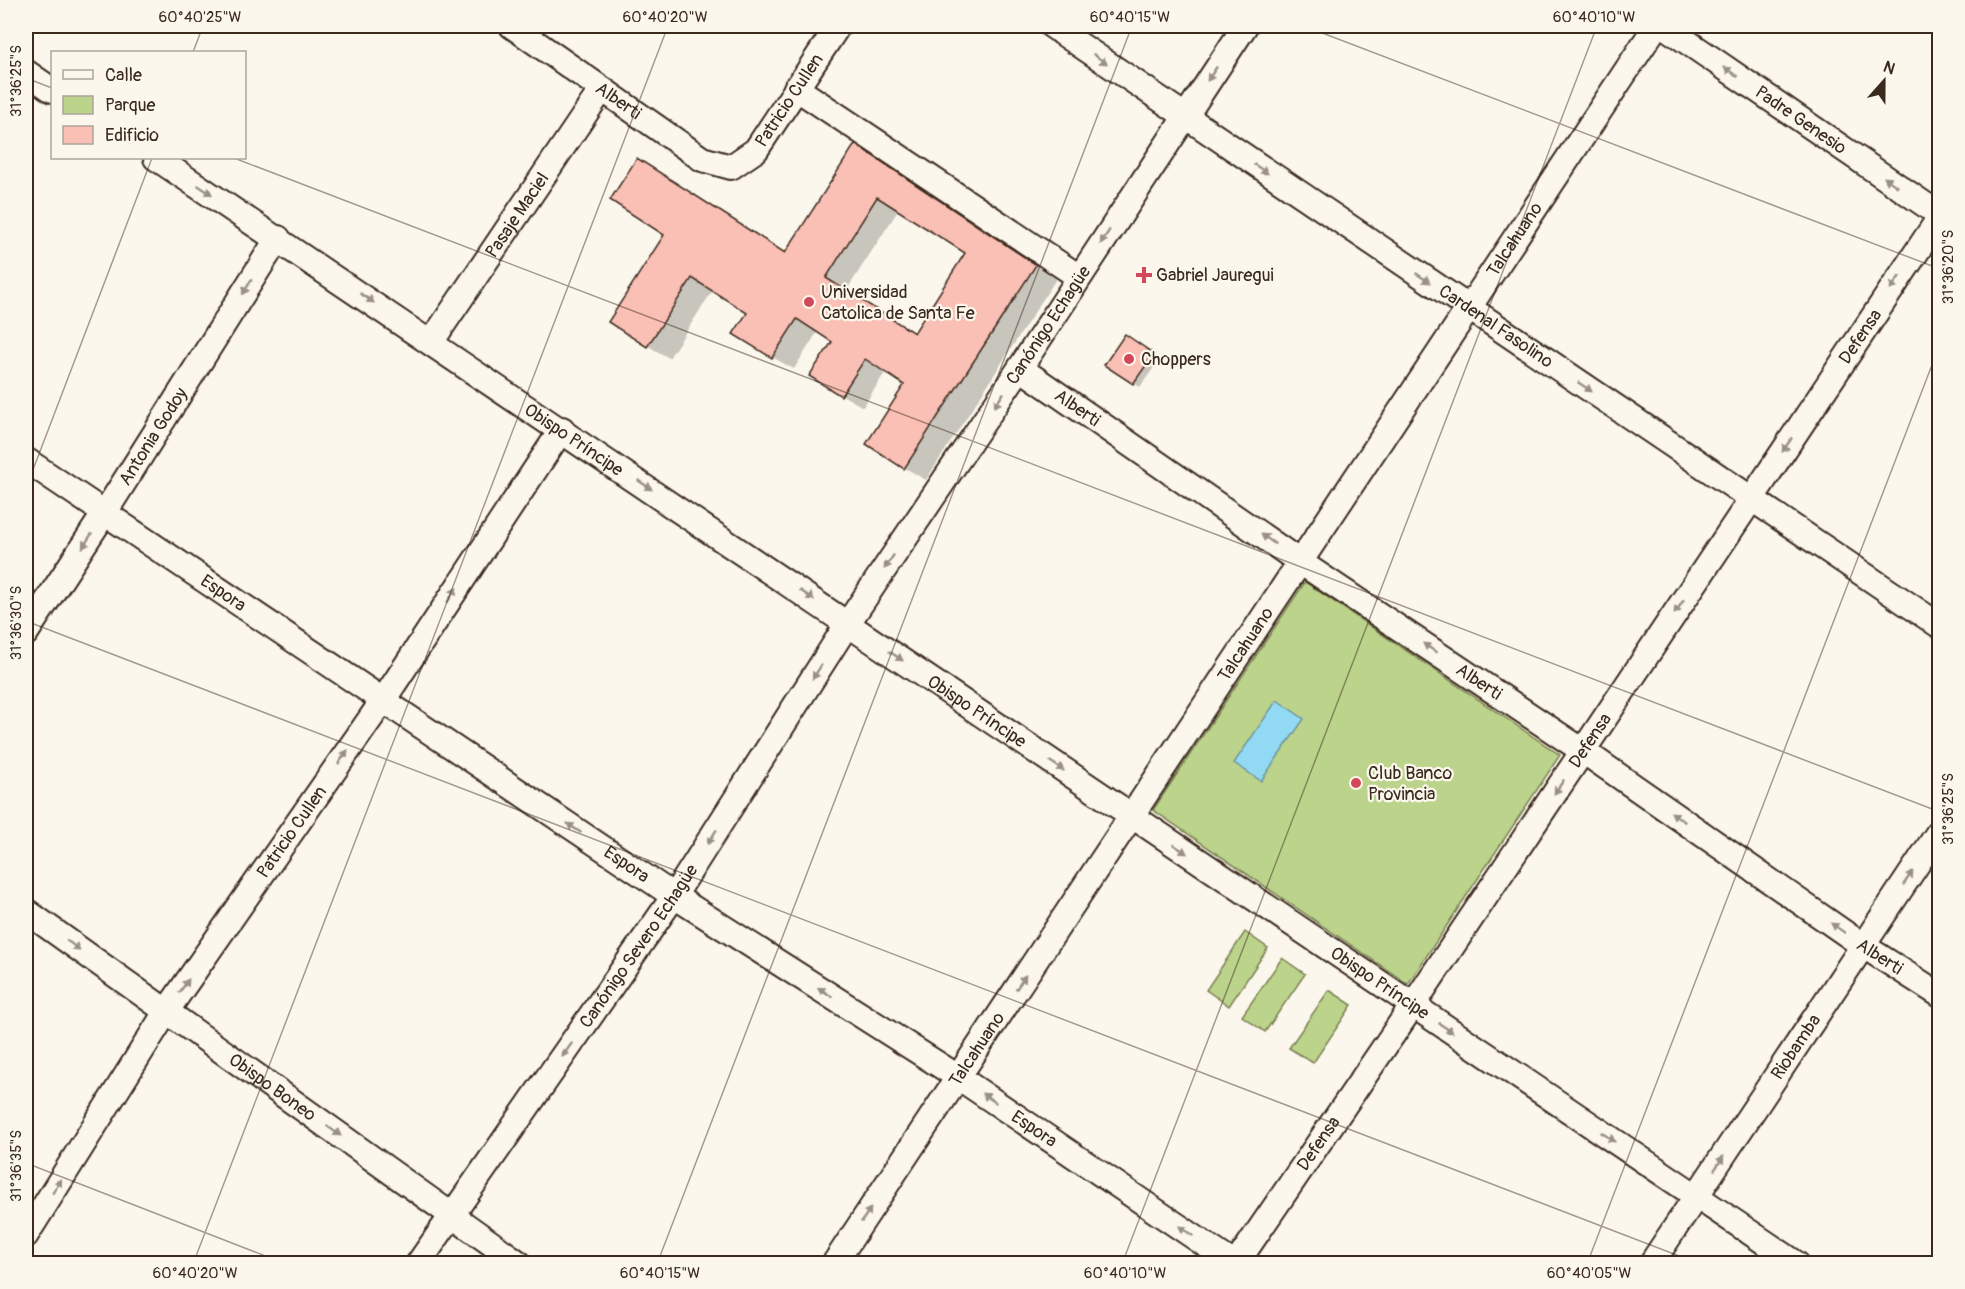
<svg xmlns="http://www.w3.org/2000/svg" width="1965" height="1289" font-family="Pangolin,sans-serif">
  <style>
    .green { fill: #bbd38a; stroke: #7b7e54; stroke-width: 1.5 }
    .water { fill: #92daf3; stroke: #6f949e; stroke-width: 1.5 }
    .shadow { fill: #0003; fill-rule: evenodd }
    .building { fill: #fabfb5; stroke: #3b2a1e; stroke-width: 1.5; fill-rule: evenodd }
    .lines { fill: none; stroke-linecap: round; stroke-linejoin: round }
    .minor-casing { stroke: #3b2a1e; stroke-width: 28 }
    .minor { stroke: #fbf7ec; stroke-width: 24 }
    .oneway { fill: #9b9085 }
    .ticks { fill: none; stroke: #3b2a1e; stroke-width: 1.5; stroke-opacity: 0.45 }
    .poi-dot { fill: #d1495b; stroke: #fbf7ec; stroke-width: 2 }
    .labels { text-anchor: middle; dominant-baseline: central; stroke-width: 4.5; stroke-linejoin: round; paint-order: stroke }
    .street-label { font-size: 18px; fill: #3b2a1e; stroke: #fbf7ec }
    .poi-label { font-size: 18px; fill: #3b2a1e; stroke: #fbf7ec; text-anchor: start }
    .neatline { fill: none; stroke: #3b2a1e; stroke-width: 2 }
    .ticks-label { font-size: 15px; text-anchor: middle; fill: #3b2a1e }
  </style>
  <rect width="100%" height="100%" fill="#fbf7ec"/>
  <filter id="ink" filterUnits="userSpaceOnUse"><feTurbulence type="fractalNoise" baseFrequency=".0167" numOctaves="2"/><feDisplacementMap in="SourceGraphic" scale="12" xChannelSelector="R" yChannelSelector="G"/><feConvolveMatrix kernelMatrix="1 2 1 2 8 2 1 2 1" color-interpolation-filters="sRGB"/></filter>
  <g filter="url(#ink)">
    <path class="green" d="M 1305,582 L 1560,755 L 1408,984 L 1153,810 Z
      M 1245,932 L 1268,948 L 1229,1006 L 1206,990 Z
      M 1282,958 L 1305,974 L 1265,1032 L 1242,1016 Z
      M 1329,990 L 1352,1005 L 1313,1063 L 1289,1048 Z"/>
    <path class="water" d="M 1277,700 L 1304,719 L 1261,781 L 1234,763 Z"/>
    <path class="shadow" d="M 877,159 L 1056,279 L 926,480 L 905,468 L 906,384 L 886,371 L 863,407 L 842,395 L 834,341 L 818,331 L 794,369 L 772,357 L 749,313 L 713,290 L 669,358 L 648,346 L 666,235 L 638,160 L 786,254 ZM 899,209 L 967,253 L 915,334 L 846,291 Z
      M 1132,340 L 1160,359 L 1140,387 L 1134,383 Z"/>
    <path class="building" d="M 855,144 L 1036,265 L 904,469 L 866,444 L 904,385 L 865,359 L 841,396 L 809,376 L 832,342 L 797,319 L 772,358 L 733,334 L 747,313 L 692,278 L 647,347 L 608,322 L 664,235 L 610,200 L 637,158 L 785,253 ZM 877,197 L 965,253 L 914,333 L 826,278 Z
      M 1125,334 L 1154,354 L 1133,384 L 1104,365 Z"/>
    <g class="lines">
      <g class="minor-casing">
        <g id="minor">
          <path id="s1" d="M 512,26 L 702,159 L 731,167 L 756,150 L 838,26"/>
          <path id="s2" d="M 1052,26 L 1940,626"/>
          <path id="s3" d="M 1664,26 L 1940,215"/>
          <path d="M 26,72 L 52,90"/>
          <path d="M 796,88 L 1079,277"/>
          <path id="s4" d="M 156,158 L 1797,1264"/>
          <path id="s5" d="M 432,341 L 602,89"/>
          <path id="s6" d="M 1020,368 L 1300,562 L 1583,751 L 1862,945 L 1940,995"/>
          <path id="s7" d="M 26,460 L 674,896 L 958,1077 L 1234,1264"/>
          <path id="s8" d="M 26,633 L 104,514 L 278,238"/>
          <path id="s9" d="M 26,911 L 520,1264"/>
          <path id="s10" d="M 26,1235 L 166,1012 L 384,699 L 562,429"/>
          <path id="s11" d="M 418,1264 L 674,896 L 848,623 L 1020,368 L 1245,26"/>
          <path id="s12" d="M 834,1264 L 1656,26"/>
          <path id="s13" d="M 1236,1264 L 1413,1005 L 1940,217"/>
          <path id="s14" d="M 1651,1264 L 1940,830"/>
        </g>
      </g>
      <use href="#minor" class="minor"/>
    </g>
    <defs><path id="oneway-solid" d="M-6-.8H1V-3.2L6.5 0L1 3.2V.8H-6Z" transform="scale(1.5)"/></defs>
    <g class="oneway">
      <use href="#oneway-solid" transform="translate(1100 59) rotate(35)"/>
      <use href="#oneway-solid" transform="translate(1731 72) rotate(-145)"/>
      <use href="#oneway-solid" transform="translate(1212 74) rotate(124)"/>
      <use href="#oneway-solid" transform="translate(1261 169) rotate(34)"/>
      <use href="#oneway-solid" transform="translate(1891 182) rotate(-145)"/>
      <use href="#oneway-solid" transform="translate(205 190) rotate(33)"/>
      <use href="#oneway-solid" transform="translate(1105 237) rotate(123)"/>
      <use href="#oneway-solid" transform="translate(1423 278) rotate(34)"/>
      <use href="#oneway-solid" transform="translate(1895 283) rotate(124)"/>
      <use href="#oneway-solid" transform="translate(247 287) rotate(122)"/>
      <use href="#oneway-solid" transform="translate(367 298) rotate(34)"/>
      <use href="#oneway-solid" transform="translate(1585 387) rotate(34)"/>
      <use href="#oneway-solid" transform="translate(999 400) rotate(124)"/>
      <use href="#oneway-solid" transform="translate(1787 445) rotate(124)"/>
      <use href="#oneway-solid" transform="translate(645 485) rotate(34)"/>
      <use href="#oneway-solid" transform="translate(1268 539) rotate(-145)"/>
      <use href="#oneway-solid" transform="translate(87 541) rotate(123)"/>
      <use href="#oneway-solid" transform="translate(889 562) rotate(124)"/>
      <use href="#oneway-solid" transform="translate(452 595) rotate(-57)"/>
      <use href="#oneway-solid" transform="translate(807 595) rotate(34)"/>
      <use href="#oneway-solid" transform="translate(1679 607) rotate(124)"/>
      <use href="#oneway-solid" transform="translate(1430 648) rotate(-146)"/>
      <use href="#oneway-solid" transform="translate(896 656) rotate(34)"/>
      <use href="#oneway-solid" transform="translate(817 672) rotate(122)"/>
      <use href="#oneway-solid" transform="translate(343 757) rotate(-55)"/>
      <use href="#oneway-solid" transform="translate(1057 766) rotate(34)"/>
      <use href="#oneway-solid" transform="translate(1559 787) rotate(124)"/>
      <use href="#oneway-solid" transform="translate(1678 817) rotate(-145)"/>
      <use href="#oneway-solid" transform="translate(574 828) rotate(-146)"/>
      <use href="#oneway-solid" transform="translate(712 837) rotate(122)"/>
      <use href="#oneway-solid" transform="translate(1180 849) rotate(34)"/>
      <use href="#oneway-solid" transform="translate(1908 878) rotate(-56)"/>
      <use href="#oneway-solid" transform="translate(1838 928) rotate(-145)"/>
      <use href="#oneway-solid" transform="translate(73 945) rotate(36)"/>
      <use href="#oneway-solid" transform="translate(1021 982) rotate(-56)"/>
      <use href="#oneway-solid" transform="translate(184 986) rotate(-55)"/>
      <use href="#oneway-solid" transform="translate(825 992) rotate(-147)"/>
      <use href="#oneway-solid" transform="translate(1446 1028) rotate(34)"/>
      <use href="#oneway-solid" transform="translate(567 1050) rotate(125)"/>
      <use href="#oneway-solid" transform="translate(989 1098) rotate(-146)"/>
      <use href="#oneway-solid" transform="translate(334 1131) rotate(35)"/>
      <use href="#oneway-solid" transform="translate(1608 1137) rotate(34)"/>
      <use href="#oneway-solid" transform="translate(1719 1163) rotate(-57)"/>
      <use href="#oneway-solid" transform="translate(57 1186) rotate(-58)"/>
      <use href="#oneway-solid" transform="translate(866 1215) rotate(-56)"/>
      <use href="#oneway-solid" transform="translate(1186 1231) rotate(-146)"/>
    </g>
  </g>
  <path class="ticks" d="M 1304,26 L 1940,269M 193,52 L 203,26M 26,78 L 52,88M 234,158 L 1940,812M 26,488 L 152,158M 26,621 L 1700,1264M 26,1163 L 286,1264M 193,1264 L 668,26M 657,1264 L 1132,26M 1122,1264 L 1597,26M 1587,1264 L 1940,344"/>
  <g class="poi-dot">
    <path d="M1141 266h6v6h6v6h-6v6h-6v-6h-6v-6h6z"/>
    <circle cx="809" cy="302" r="6"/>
    <circle cx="1129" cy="359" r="6"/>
    <circle cx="1356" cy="783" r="6"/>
  </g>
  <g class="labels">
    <g class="street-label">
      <text stroke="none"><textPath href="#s1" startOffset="352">Patricio Cullen</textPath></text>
      <text stroke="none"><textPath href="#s1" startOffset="130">Alberti</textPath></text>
      <text stroke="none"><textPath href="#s3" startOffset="166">Padre Genesio</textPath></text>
      <text stroke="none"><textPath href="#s5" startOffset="152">Pasaje Maciel</textPath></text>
      <text stroke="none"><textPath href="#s12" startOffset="1230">Talcahuano</textPath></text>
      <text stroke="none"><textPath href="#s11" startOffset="1131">Canónigo Echagüe</textPath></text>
      <text stroke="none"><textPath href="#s2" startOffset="536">Cardenal Fasolino</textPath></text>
      <text stroke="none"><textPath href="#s13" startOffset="1118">Defensa</textPath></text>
      <text stroke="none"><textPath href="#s6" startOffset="70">Alberti</textPath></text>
      <text stroke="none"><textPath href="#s8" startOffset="234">Antonia Godoy</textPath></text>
      <text stroke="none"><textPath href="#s4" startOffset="504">Obispo Príncipe</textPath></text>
      <text stroke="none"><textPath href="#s7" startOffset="238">Espora</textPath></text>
      <text stroke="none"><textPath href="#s12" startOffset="744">Talcahuano</textPath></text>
      <text stroke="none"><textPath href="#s6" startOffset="556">Alberti</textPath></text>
      <text stroke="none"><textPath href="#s4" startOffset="990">Obispo Príncipe</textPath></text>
      <text stroke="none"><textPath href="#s13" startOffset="632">Defensa</textPath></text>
      <text stroke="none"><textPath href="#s10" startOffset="483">Patricio Cullen</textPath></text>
      <text stroke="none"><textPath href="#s7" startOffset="724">Espora</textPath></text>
      <text stroke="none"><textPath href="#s11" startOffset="387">Canónigo Severo Echagüe</textPath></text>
      <text stroke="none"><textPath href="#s6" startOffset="1042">Alberti</textPath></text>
      <text stroke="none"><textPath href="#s4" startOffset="1476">Obispo Príncipe</textPath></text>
      <text stroke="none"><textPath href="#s14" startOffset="261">Riobamba</textPath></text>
      <text stroke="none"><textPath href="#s12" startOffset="258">Talcahuano</textPath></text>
      <text stroke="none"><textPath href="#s9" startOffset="303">Obispo Boneo</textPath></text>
      <text stroke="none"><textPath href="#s7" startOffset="1210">Espora</textPath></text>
      <text stroke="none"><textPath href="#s13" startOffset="146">Defensa</textPath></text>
    </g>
    <g class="poi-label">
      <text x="1156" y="275">Gabriel Jauregui</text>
      <text x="821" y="292">Universidad<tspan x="821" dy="21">Catolica de Santa Fe</tspan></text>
      <text x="1141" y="359">Choppers</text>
      <text x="1368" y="773">Club Banco<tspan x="1368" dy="21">Provincia</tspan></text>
    </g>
  </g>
  <rect width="1965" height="1289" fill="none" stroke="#fbf7ec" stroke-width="66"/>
  <rect x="51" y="51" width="195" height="108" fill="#fbf7ec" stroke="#aea59a" stroke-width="1.5"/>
  <rect x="63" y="70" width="30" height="9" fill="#fbf7ec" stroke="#aea59a" stroke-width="1.5"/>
  <text x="105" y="81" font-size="18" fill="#3b2a1e">Calle</text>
  <rect x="63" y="96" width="30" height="18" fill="#bbd38a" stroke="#aea59a" stroke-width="1.5"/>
  <text x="105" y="111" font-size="18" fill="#3b2a1e">Parque</text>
  <rect x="63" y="126" width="30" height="18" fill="#fabfb5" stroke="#aea59a" stroke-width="1.5"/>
  <text x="105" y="141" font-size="18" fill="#3b2a1e">Edificio</text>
  <g transform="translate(1884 81) rotate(21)" stroke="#fbf7ec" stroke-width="4.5" paint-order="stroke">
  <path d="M0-4.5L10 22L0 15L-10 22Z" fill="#3b2a1e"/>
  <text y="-9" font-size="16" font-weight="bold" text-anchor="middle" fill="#3b2a1e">N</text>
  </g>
  <rect x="33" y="33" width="1899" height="1223" class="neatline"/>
  <g class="ticks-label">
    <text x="200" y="22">60°40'25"W</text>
    <text x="665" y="22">60°40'20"W</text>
    <text x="1130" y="22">60°40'15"W</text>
    <text x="1594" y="22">60°40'10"W</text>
    <text transform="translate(16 81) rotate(-90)" y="5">31°36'25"S</text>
    <text transform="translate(1948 267) rotate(-90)" y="5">31°36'20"S</text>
    <text transform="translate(16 623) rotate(-90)" y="5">31°36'30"S</text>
    <text transform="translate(1948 809) rotate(-90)" y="5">31°36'25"S</text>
    <text transform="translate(16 1166) rotate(-90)" y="5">31°36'35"S</text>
    <text x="195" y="1278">60°40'20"W</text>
    <text x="660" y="1278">60°40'15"W</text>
    <text x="1125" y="1278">60°40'10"W</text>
    <text x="1589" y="1278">60°40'05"W</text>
  </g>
</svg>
